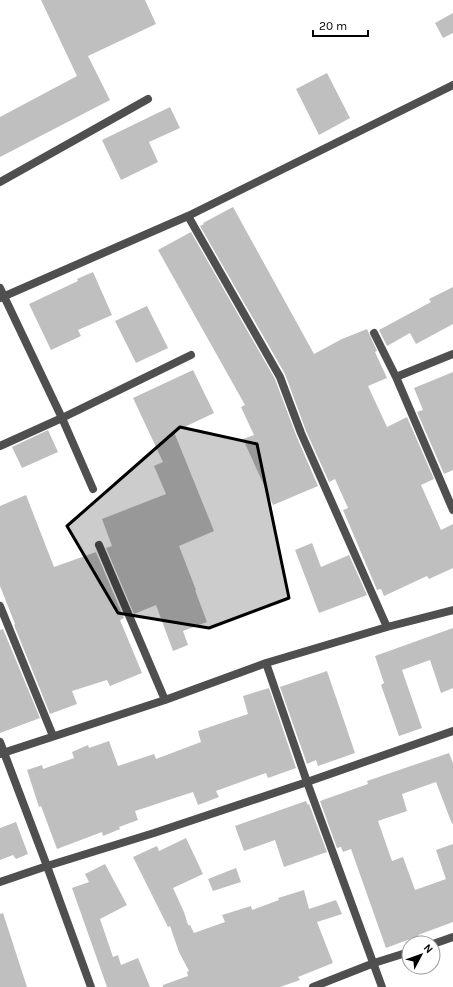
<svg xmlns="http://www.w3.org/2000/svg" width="453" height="987" font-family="Karla,sans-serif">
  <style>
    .building { fill: #bfbfbf }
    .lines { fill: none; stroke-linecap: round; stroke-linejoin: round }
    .minor { stroke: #4f4f4f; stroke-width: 8 }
    .marked { fill: #000; fill-opacity: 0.2; stroke: #000; stroke-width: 3; stroke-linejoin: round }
  </style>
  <rect width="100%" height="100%" fill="#fff"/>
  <path class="building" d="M 41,0 L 145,0 L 156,24 L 88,56 L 110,100 L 0,157 L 0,117 L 77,76 Z
    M 453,13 L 453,33 L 443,38 L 435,23 Z
    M 327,73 L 350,118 L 319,135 L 296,89 Z
    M 170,107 L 180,128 L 149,142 L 158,162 L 121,180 L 102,140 Z
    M 233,207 L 314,354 L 342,339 L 367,329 L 377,351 L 375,352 L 387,378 L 368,386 L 387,427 L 407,417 L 434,479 L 421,485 L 441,530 L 453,524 L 453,568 L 429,579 L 427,576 L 384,596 L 381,589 L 377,590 L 343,510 L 348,508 L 335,479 L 329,482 L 306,431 L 285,374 L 200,226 L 204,224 L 203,223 Z
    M 191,232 L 275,379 L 296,435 L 318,486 L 273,505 L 243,439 L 254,435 L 241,407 L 245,405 L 158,250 Z
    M 93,272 L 112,315 L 78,330 L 81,336 L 51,350 L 29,304 L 78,281 L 77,279 Z
    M 453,287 L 453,324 L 416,344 L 410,333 L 387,346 L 379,330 L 431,302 L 429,299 Z
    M 147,306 L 168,348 L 136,363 L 115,321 Z
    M 193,370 L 214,413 L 174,432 L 214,531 L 179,546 L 196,590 L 195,590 L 207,622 L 183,631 L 188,645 L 173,651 L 156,605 L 134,614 L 106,548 L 112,546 L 102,519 L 166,494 L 154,466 L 163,462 L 133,398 Z
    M 453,372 L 453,470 L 444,474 L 417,412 L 423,410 L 414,388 Z
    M 48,430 L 58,452 L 22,468 L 12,447 Z
    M 26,495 L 54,567 L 96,552 L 124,618 L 120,620 L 142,673 L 110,686 L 107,680 L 72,691 L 77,704 L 50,714 L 14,625 L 15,624 L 0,586 L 0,506 Z
    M 312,543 L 321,567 L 349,555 L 367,595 L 319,613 L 295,550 Z
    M 453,628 L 453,688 L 441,693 L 430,660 L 402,670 L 422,728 L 399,736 L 381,685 L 384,683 L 375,656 Z
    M 3,629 L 40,718 L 0,733 L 0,630 Z
    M 327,671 L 355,753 L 318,766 L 316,760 L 307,764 L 280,687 Z
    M 269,688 L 296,768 L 268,778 L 266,773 L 216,791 L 219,797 L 198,805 L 193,792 L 135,811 L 138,820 L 119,827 L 120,829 L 103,836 L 102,832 L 57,849 L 41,806 L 39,807 L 27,770 L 42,765 L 43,769 L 74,758 L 72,752 L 88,745 L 89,748 L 109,741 L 118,766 L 154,754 L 156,759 L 201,742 L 198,731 L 248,714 L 243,696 Z
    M 449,753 L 453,763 L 453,823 L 452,824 L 436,782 L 402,794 L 407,811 L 378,821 L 392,861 L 403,857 L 415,890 L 446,879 L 436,850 L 453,844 L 453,922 L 418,935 L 418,936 L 386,948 L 351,849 L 343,852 L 341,847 L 337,848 L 320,801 L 368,784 L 367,781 Z
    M 306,801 L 308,805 L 309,804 L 327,852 L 284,867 L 275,840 L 244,851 L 235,826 Z
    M 16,822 L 28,854 L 16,859 L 13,855 L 0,860 L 0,828 Z
    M 186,838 L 203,874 L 173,888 L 184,912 L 188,925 L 190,925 L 194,933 L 225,922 L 222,915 L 251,906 L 252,910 L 279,900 L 278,898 L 304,890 L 309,909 L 336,900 L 342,914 L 317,922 L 333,963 L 298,977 L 300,980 L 280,987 L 163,987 L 163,985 L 188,976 L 187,972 L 189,971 L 179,952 L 170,926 L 168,927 L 133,857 L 157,846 L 159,851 Z
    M 105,864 L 127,905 L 100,919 L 113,957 L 118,955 L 121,965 L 138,958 L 150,987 L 107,987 L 72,888 L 89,882 L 85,874 Z
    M 236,868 L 241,882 L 213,891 L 208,879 Z
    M 3,913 L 27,987 L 0,987 L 0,914 Z"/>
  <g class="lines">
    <path class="minor" d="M 0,182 L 148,99
      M 188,216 L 280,377 L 301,433 L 387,627
      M 0,288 L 62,418 L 93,489
      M 0,298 L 188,216 L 453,85
      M 374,333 L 396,377 L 453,510
      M 396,377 L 453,354
      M 0,446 L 62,418 L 191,355
      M 99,545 L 165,700
      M 0,606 L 53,736
      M 266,663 L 307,782 L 382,987
      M 0,742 L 47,866 L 91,987
      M 0,754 L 165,700 L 266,663 L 387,627 L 453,610
      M 0,882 L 47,866 L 154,833 L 307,782 L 453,731
      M 433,944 L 453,937
      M 313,987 L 374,963 L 409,952"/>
  </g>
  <path class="marked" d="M 180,427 L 257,444 L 289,598 L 209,628 L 118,613 L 67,526 Z"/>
  <g transform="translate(421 955) rotate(49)"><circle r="19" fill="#ffffff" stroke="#999999"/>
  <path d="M0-3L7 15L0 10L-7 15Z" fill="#000000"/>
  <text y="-6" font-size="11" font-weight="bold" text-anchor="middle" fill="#000000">N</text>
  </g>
  <path d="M313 30v6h55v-6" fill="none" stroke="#000000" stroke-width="2"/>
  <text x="319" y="30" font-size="12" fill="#000000" stroke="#ffffff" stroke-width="3" paint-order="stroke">20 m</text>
</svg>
